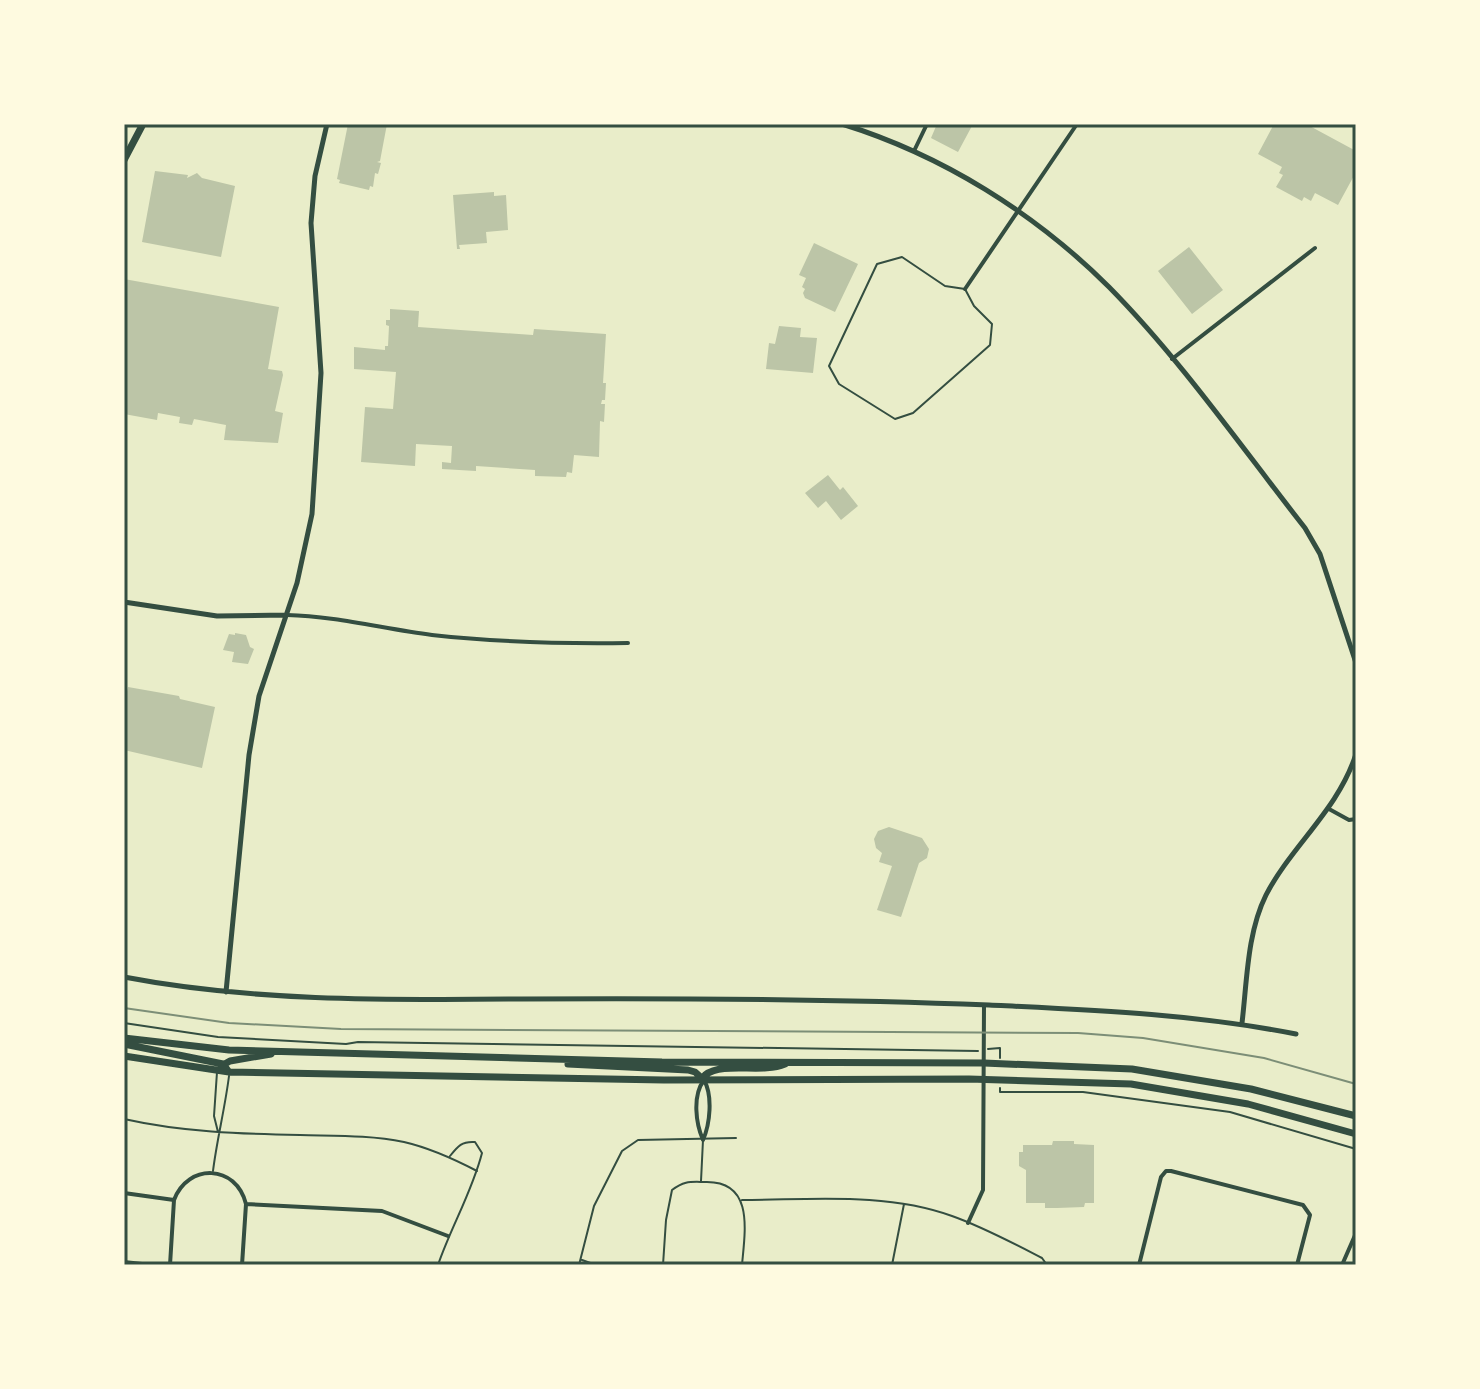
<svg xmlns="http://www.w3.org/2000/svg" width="1480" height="1389" font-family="'Open Sans',sans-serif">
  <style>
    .building { fill: #bcc5a7 }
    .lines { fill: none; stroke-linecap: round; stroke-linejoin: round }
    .path { stroke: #344e41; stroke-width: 2 }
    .service { stroke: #344e41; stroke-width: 2 }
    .minor { stroke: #344e41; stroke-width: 4 }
    .tertiary { stroke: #344e41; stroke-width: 5 }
    .primary { stroke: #344e41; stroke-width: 7 }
    .rail { stroke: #7c8e77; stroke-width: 2 }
    .neatline { fill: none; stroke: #344e41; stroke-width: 3 }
  </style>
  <rect width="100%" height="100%" fill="#e9edc9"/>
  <path class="building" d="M 348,124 L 387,124 L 380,161 L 377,162 L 381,163 L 378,174 L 375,173 L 373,187 L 370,186 L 369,190 L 339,183 L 340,180 L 337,179 Z
    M 937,124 L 973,124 L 958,152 L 931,138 Z
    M 1274,124 L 1306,124 L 1356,151 L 1356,172 L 1338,205 L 1315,193 L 1311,201 L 1304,197 L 1302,201 L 1276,187 L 1283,175 L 1279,173 L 1282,167 L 1258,154 Z
    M 155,171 L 188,175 L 187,178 L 197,173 L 202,178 L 235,186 L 221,257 L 142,242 Z
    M 494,192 L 494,196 L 506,195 L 508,230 L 486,232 L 487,243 L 459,245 L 460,249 L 457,249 L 453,195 Z
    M 814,243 L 858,264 L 835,312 L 805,298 L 803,293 L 805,289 L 802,287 L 806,278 L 799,275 Z
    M 1189,247 L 1223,290 L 1192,314 L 1158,271 Z
    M 124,279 L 279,307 L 268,369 L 282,371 L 283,375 L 275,411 L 283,413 L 278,443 L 224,440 L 226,425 L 194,419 L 192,425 L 179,423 L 180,417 L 158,413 L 157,420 L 124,414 L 124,311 L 126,299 L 124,298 Z
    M 390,309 L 419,311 L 418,327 L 533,335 L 534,329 L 606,334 L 603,383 L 606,383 L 605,400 L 602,400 L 601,404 L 605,404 L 604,422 L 600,421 L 599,457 L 574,455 L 572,473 L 567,472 L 566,477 L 535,476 L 535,470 L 476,466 L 476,471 L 442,469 L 442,462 L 451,463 L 452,446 L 416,444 L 415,466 L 361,462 L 365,407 L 393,409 L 396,372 L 354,369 L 354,347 L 385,350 L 385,346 L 388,346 L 389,326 L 386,325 L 386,320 L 390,320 Z
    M 779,326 L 801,328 L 800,337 L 817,338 L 813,373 L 766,369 L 769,343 L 775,344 Z
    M 828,475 L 840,490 L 843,487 L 858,506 L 841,520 L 826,501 L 818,508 L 805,493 Z
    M 235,633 L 246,635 L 250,647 L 254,649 L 248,664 L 232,662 L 234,652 L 223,650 L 229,634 L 235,635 Z
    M 128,687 L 179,696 L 180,699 L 215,707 L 202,768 L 124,750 L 124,705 Z
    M 889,827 L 922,838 L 929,849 L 927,858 L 919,863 L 901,917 L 877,910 L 892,866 L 879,862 L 882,853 L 876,848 L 874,839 L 878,831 Z
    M 1053,1141 L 1074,1141 L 1074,1144 L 1094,1145 L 1094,1203 L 1085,1203 L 1084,1207 L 1057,1208 L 1045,1208 L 1045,1203 L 1026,1203 L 1026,1170 L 1019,1166 L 1019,1152 L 1023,1152 L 1023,1145 L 1052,1145 Z"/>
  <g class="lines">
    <path class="path" d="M 124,1023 L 218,1037 L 346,1044 L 358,1042 L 978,1051
      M 988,1049 L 1000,1048 L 1000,1058
      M 1000,1088 L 1000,1092 L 1083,1092 L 1230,1112 L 1356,1149"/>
    <path class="service" d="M 902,257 L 945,286 L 965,289 L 974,306 L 992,324 L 990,345 L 913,413 L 895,419 L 839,384 L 829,366 L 877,264 Z
      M 217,1072 L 214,1116 L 218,1132
      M 124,1119 C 182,1132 241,1134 300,1135 C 334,1136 370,1135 404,1142 C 430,1148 454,1159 477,1171
      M 213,1171 C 217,1139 225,1108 229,1076
      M 701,1181 L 703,1140
      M 742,1200 C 811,1200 886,1192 952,1216 C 983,1227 1013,1243 1042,1258 L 1047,1265
      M 582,1260 L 596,1265
      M 438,1265 C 451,1227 472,1192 482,1153 L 475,1142 C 462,1141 458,1146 450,1156
      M 579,1265 L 594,1206 L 622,1151 L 638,1140 L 736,1138
      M 663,1265 L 666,1220 L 672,1190 C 685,1180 691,1182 707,1182 C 754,1182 745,1231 742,1265
      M 892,1265 L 904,1204"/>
    <path class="minor" d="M 914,151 L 927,124
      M 965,289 L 1077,124
      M 1172,359 L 1315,248
      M 287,615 C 336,616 384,629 432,635 C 497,642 563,644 628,643
      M 1329,809 L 1349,820 L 1356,819
      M 704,1080 C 713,1096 710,1124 703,1140 C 696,1124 692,1096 704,1080 Z
      M 124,1193 L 174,1200 C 188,1163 236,1164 246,1204 L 382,1211 L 448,1236
      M 968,1223 L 983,1190 L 984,1005
      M 124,1262 L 151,1265
      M 170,1265 L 174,1200
      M 242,1265 L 246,1204
      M 1139,1265 L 1161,1177 L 1166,1171 L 1171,1171 L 1303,1205 L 1310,1215 L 1297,1265
      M 1342,1265 L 1356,1233"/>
    <path class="tertiary" d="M 842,124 C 942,155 1035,213 1109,287 C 1181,360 1242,448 1305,528 L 1320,554 L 1356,663
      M 124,602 L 217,616 L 287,615
      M 124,977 C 254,1002 390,1000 522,999 C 678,998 833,999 989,1005 C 1092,1010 1194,1014 1296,1034
      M 226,992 L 249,755 L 259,696 L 297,583 L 312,514 L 321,373 L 311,223 L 315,176 L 327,124
      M 1242,1023 C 1247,982 1247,933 1266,895 C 1292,845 1338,810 1356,754"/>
    <path class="primary" d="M 124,160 L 143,124
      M 124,1038 L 229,1050 L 662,1062 L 984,1063 L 1132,1069 L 1251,1089 L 1356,1116
      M 124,1044 L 223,1064 L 229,1072
      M 124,1056 L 229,1072 L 664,1080 L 969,1079 L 1131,1084 L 1248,1104 L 1356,1134
      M 568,1064 L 688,1070 L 695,1072 L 704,1080 L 705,1075 C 725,1061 761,1074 785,1064
      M 221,1066 L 230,1061 L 271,1054"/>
    <path class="rail" d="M 124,1008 L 229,1023 L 341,1029 L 1078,1033 L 1143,1038 L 1264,1058 L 1356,1084"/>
  </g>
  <rect width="1480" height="1389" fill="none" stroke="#fefae0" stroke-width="252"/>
  <rect x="126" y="126" width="1228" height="1137" class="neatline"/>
</svg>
